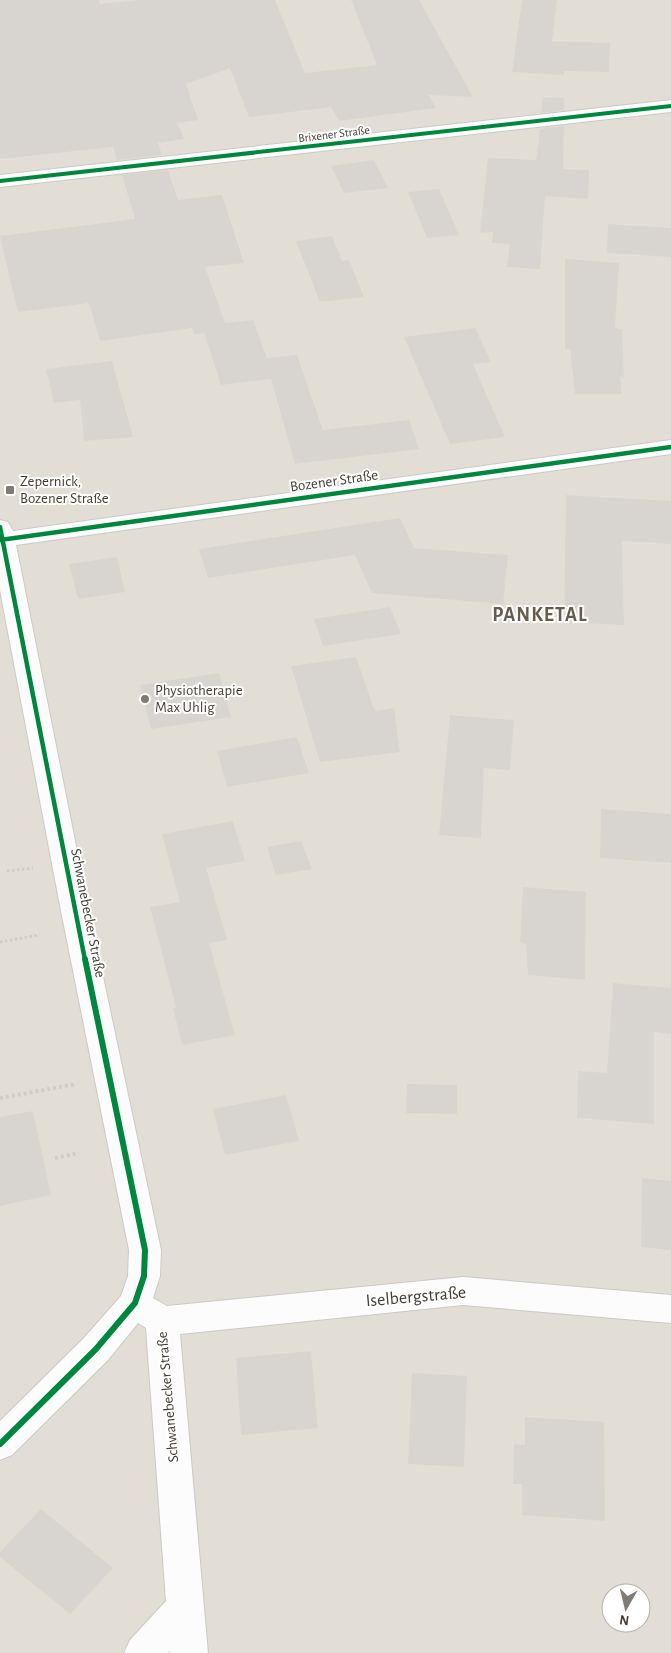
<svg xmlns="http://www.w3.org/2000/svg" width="671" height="1653" font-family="'Alegreya Sans',sans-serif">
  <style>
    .residential { fill: #e3ded5; fill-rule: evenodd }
    .building { fill: #d8d5d0 }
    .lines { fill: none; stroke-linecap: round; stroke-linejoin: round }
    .minor-casing { stroke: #cbc9c4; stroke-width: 2 }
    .path-far1 { stroke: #d0cdc9; stroke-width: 3; stroke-dasharray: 2.5 2.5; stroke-linecap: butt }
    .path { stroke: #d0cdc9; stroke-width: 4; stroke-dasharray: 3 3; stroke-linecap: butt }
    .minor { fill: #fcfcfc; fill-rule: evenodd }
    .cycleway-far2-casing { stroke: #fff; stroke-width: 6 }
    .cycleway-far1-casing { stroke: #fff; stroke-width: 8 }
    .cycleway-casing { stroke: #fff; stroke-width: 9 }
    .cycleway-far2 { stroke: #00873e; stroke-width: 4 }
    .cycleway-far1 { stroke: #00873e; stroke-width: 4.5 }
    .cycleway { stroke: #00873e; stroke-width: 6 }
    .poi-dot { fill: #807b73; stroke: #fff; stroke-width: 2 }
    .labels { text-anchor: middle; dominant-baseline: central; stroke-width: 4; stroke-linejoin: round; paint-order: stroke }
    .far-street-label { font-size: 12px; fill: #443d34; stroke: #fff }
    .poi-label { font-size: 15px; fill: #443d34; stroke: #fff; text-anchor: start }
    .street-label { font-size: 15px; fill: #443d34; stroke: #fff }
    .near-street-label { font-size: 18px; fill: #443d34; stroke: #fff }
    .district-label { font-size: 20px; font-weight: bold; letter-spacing: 1px; fill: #675b4b; stroke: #fff }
  </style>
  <rect width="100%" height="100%" fill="#eeede8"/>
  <path class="residential" d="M 0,0 L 671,0 L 671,1653 L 0,1653 ZM 611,1593 L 641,1593 L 641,1623 L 611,1623 Z"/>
  <path class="building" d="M 0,0 L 99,0 L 100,4 L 140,0 L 275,0 L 305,73 L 377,65 L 351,0 L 419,0 L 473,97 L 429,95 L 436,108 L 339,121 L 331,107 L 249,117 L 230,68 L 186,84 L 198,120 L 177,123 L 184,139 L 158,143 L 162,155 L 117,160 L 113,147 L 0,159 Z
    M 522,0 L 557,0 L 552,41 L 610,43 L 609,72 L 564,71 L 564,75 L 512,72 Z
    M 543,97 L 564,98 L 564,110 L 541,113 Z
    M 564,126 L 563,169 L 589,170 L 588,199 L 545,196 L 540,269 L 507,267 L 510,244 L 492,243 L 493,232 L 480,233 L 488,158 L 536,160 L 540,129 Z
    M 374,160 L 388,188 L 344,193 L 331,166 Z
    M 168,170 L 178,200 L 222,195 L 244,263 L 205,267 L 225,323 L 253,320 L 267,358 L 297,355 L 323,430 L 409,420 L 419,449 L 295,464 L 271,379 L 221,385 L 204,333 L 194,334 L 192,328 L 100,341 L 89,303 L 18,312 L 0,236 L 135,219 L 122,175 Z
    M 439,189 L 459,235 L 427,238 L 408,192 Z
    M 608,224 L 671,228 L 671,257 L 607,253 Z
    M 332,236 L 342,261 L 349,260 L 364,297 L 320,302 L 296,241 Z
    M 565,259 L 619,263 L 615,328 L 622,329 L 624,377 L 620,376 L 622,394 L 575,394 L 570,349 L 565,349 Z
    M 475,328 L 491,362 L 473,364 L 505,437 L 450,444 L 404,337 Z
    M 112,361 L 133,437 L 84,441 L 80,400 L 54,403 L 46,369 Z
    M 566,495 L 671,501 L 671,544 L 622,541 L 624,625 L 564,622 Z
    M 400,518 L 414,548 L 508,555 L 503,604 L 372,593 L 355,555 L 208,578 L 199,549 Z
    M 117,557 L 125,592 L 78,599 L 69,564 Z
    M 390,607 L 401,634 L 323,646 L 314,619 Z
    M 356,657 L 375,711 L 394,708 L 400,752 L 320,762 L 291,666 Z
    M 219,673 L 231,717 L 151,729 L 140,685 Z
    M 450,715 L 514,720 L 510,770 L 484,768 L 481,838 L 439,835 Z
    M 297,737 L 309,773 L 227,787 L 217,751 Z
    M 601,809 L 671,814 L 671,863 L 600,858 Z
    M 233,821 L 245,861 L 206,868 L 227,940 L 209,943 L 235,1035 L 182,1045 L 173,1008 L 176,1007 L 150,907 L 180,902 L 162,834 Z
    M 301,841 L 312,869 L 276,875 L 267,847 Z
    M 523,887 L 586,892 L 585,980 L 528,975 L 526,944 L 520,943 Z
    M 613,983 L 671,988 L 671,1034 L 654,1032 L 654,1124 L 577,1118 L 578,1071 L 607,1073 Z
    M 407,1084 L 457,1085 L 457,1114 L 406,1113 Z
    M 286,1095 L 299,1141 L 225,1155 L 213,1109 Z
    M 33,1111 L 51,1195 L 0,1206 L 0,1117 Z
    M 642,1178 L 671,1181 L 671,1250 L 641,1247 Z
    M 311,1351 L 318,1428 L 241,1435 L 236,1358 Z
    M 412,1373 L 467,1376 L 464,1467 L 408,1464 Z
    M 525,1417 L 604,1422 L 605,1521 L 522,1515 L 522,1484 L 513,1484 L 514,1444 L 525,1445 Z
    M 41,1509 L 113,1568 L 70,1614 L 0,1557 L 0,1552 Z"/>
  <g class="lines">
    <g class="minor-casing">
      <path id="minor" d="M 671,100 L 671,112 L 0,187 L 0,175 Z
        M 671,440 L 671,454 L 16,545 L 88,906 L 161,1250 L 160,1276 L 153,1298 L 167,1306 L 463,1277 L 671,1295 L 671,1323 L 463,1305 L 180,1334 L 208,1653 L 170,1653 L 170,1651 L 168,1653 L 124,1653 L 130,1640 L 166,1601 L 146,1328 L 138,1323 L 108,1360 L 12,1455 L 0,1460 L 0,1421 L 84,1338 L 121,1296 L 128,1276 L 129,1250 L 60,906 L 0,590 L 0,520 L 8,522 L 13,531 Z"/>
    </g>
    <path class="path-far1" d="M 7,871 L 33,868
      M 0,942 L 39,935"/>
    <path class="path" d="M 0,1098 L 76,1084
      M 55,1158 L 79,1153"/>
    <use href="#minor" class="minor"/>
    <g class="cycleway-far2-casing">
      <path id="cycleway-far2" d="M 0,181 L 671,106"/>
    </g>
    <g class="cycleway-far1-casing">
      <path id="cycleway-far1" d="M 0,527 L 85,960
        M 0,540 L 671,447"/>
    </g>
    <g class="cycleway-casing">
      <path id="cycleway" d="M 0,1444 L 96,1349 L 135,1303 L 144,1276 L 145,1250 L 85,959"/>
    </g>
    <use href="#cycleway-far2" class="cycleway-far2"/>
    <use href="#cycleway-far1" class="cycleway-far1"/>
    <use href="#cycleway" class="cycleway"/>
  </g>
  <g class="poi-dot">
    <rect x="5" y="485" width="10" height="10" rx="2.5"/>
    <circle cx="145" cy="699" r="5"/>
  </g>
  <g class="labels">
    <g class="far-street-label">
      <text transform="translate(334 134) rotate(-7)">Brixener Straße</text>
    </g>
    <g class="poi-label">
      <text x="20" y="481">Zepernick,<tspan x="20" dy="17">Bozener Straße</tspan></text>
      <text x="155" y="690">Physiotherapie<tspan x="155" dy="17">Max Uhlig</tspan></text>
    </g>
    <g class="street-label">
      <text transform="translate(334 481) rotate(-8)">Bozener Straße</text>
      <text transform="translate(88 913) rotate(79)">Schwanebecker Straße</text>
      <text transform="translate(168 1397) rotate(-95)">Schwanebecker Straße</text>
    </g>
    <g class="near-street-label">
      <text transform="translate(416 1297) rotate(-5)">Iselbergstraße</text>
    </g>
    <g class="district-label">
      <text x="540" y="615">PANKETAL</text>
    </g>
  </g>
  <g transform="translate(626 1608) rotate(188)"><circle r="24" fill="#ffffff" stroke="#b4b1ae"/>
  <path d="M0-4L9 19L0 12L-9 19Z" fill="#807b73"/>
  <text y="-8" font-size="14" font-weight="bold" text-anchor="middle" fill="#443d34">N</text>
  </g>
</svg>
